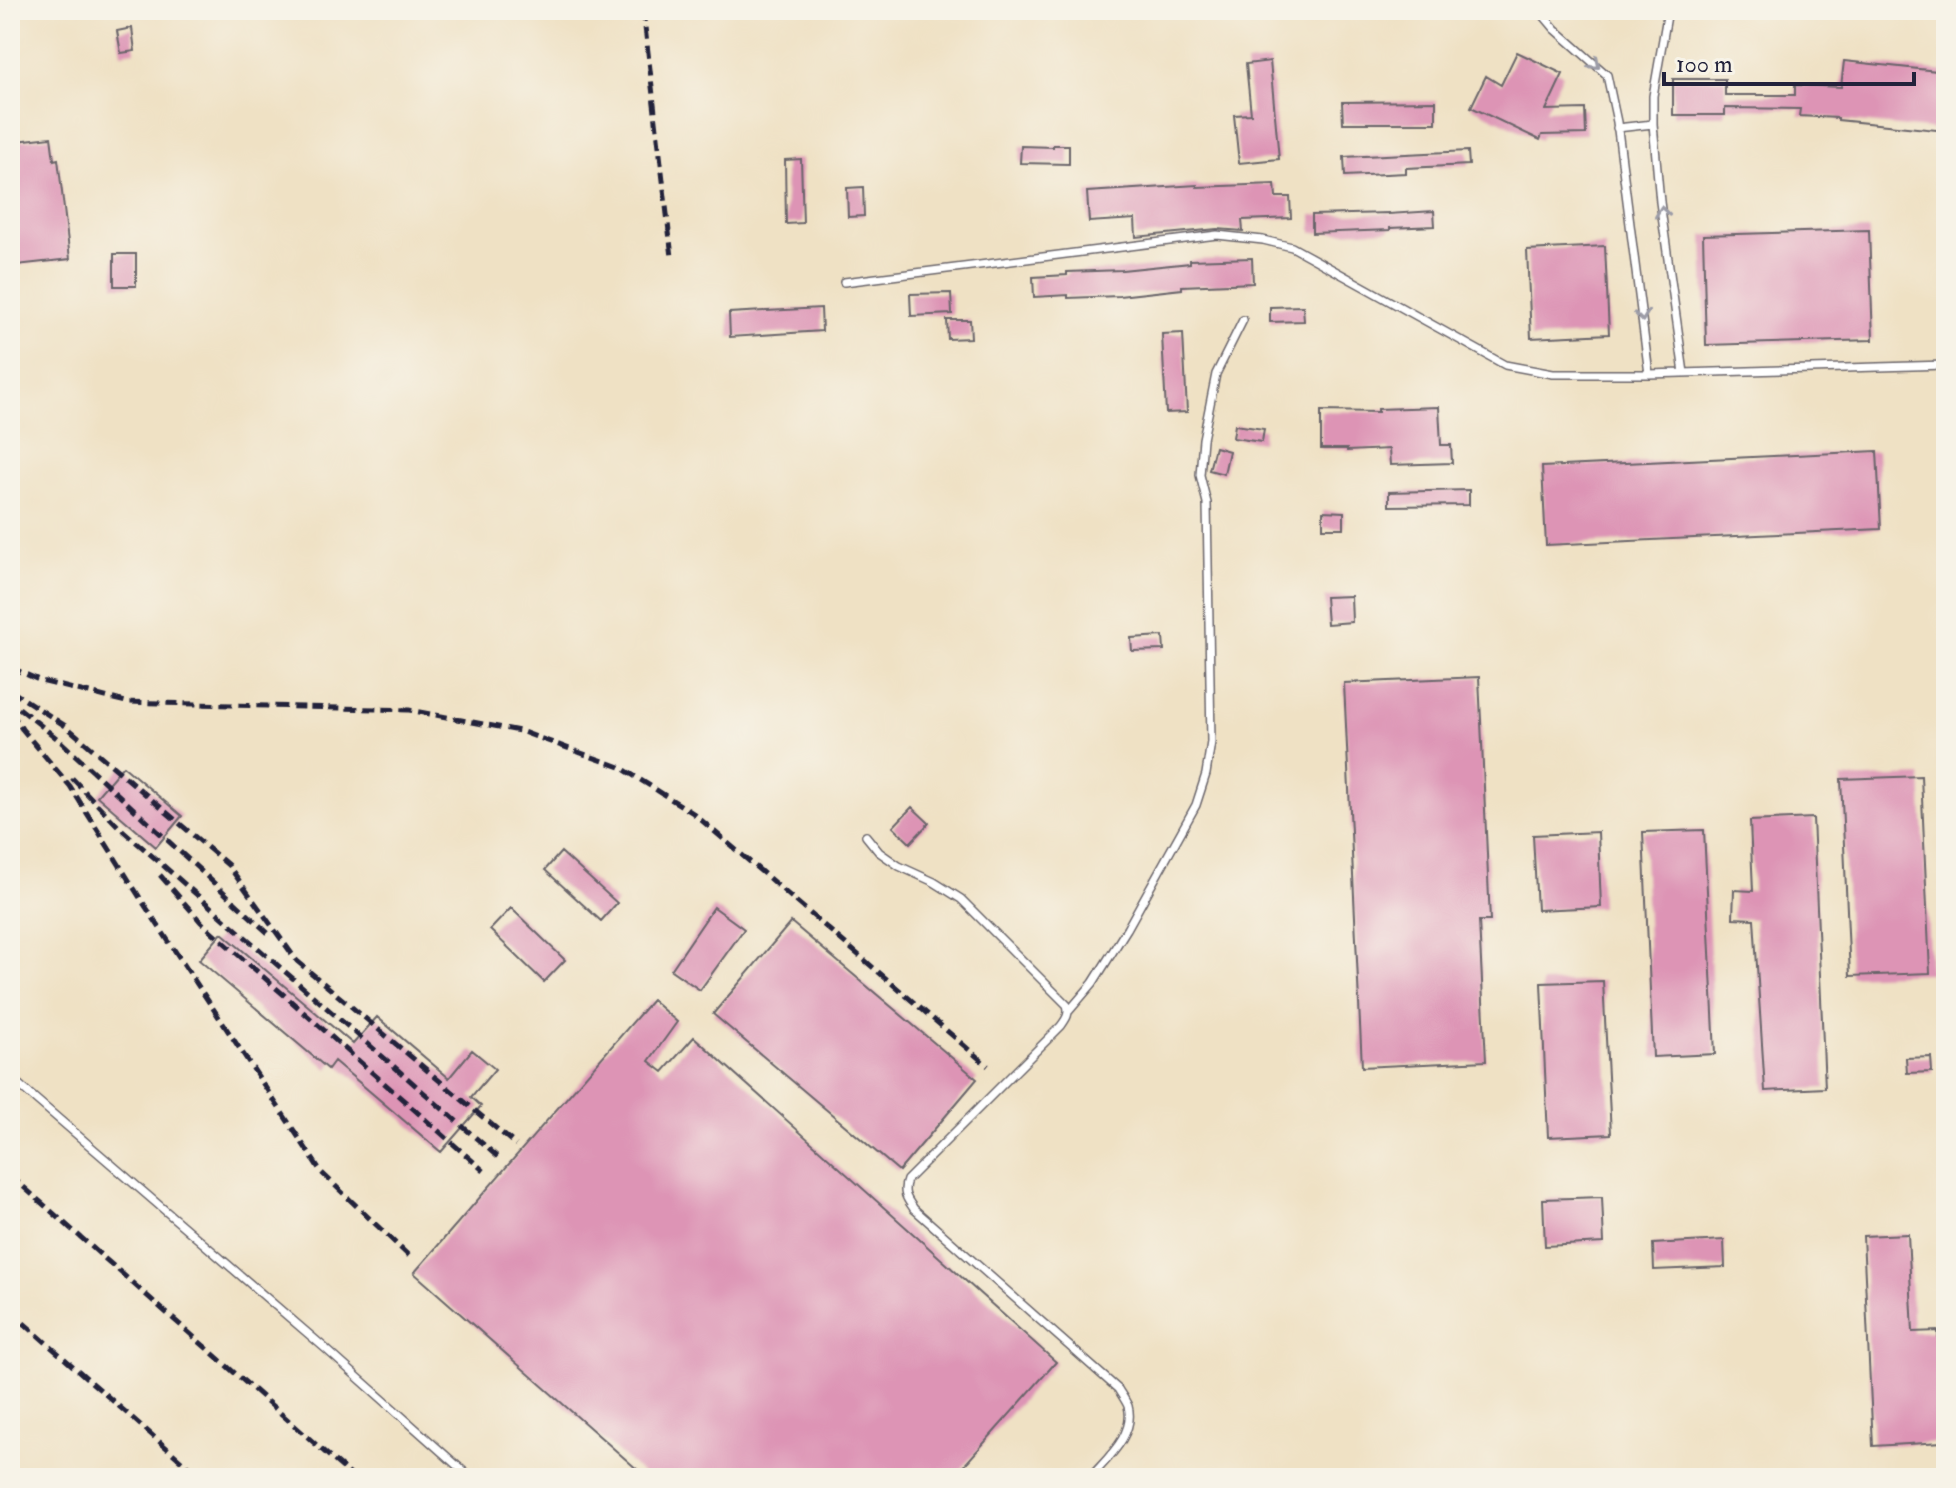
<svg xmlns="http://www.w3.org/2000/svg" width="1956" height="1488" font-family="'IM FELL Double Pica',serif">
  <style>
    .building { fill: #dd94b5 }
    .lines { fill: none; stroke-linecap: round; stroke-linejoin: round }
    .service-casing { stroke: #6a656b; stroke-width: 10 }
    .service { stroke: #fff; stroke-width: 7 }
    .rail { stroke: #22223b; stroke-width: 5; stroke-dasharray: 12 6; stroke-linecap: butt }
    .oneway { stroke: #9c9ca7 }
  </style>
  <rect width="100%" height="100%" fill="#f7f3e8"/>
  <filter id="ink" filterUnits="userSpaceOnUse"><feTurbulence type="fractalNoise" baseFrequency=".0125" numOctaves="2"/><feDisplacementMap in="SourceGraphic" scale="16" xChannelSelector="R" yChannelSelector="G"/><feConvolveMatrix kernelMatrix="1 2 1 2 8 2 1 2 1" color-interpolation-filters="sRGB"/></filter>
  <filter id="wash" filterUnits="userSpaceOnUse"><feTurbulence type="fractalNoise" baseFrequency=".006" numOctaves="4" result="noise"/><feDisplacementMap in="SourceGraphic" scale="32" xChannelSelector="R" yChannelSelector="G"/><feGaussianBlur stdDeviation="1.8" result="paint"/><feColorMatrix in="noise" values="0 0 0 0 0 0 0 0 0 0 0 0 0 0 0 0 0 1.4 0 .05"/><feComposite in="paint" operator="in"/></filter>
  <g filter="url(#wash)">
    <rect width="100%" height="100%" fill="#efe1c4"/>
    <g id="blocks">
      <path class="building" d="M 132,28 L 135,51 L 121,53 L 117,31 Z
        M 1517,52 L 1563,74 L 1546,110 L 1585,109 L 1586,134 L 1542,135 L 1540,140 L 1471,107 L 1486,76 L 1501,85 Z
        M 1270,61 L 1279,159 L 1239,163 L 1234,115 L 1251,114 L 1246,64 Z
        M 1844,61 L 1946,72 L 1946,131 L 1838,120 L 1838,118 L 1799,116 L 1800,109 L 1725,108 L 1725,115 L 1673,115 L 1673,79 L 1725,79 L 1725,95 L 1795,95 L 1795,85 L 1841,87 Z
        M 1436,101 L 1436,123 L 1343,123 L 1342,102 Z
        M 51,137 L 54,160 L 58,159 L 70,259 L 17,265 L 16,254 L 10,254 L 10,169 L 20,168 L 17,141 Z
        M 1053,145 L 1069,145 L 1069,164 L 1020,163 L 1021,146 L 1053,147 Z
        M 1468,151 L 1469,165 L 1406,168 L 1406,173 L 1345,176 L 1344,157 Z
        M 801,159 L 803,223 L 786,224 L 785,160 Z
        M 1275,184 L 1276,197 L 1290,197 L 1291,218 L 1242,220 L 1243,231 L 1217,229 L 1136,237 L 1135,219 L 1089,222 L 1087,192 L 1197,185 L 1197,187 Z
        M 863,187 L 864,216 L 848,217 L 847,188 Z
        M 1434,211 L 1435,226 L 1390,228 L 1390,230 L 1312,233 L 1312,215 L 1389,213 L 1389,214 Z
        M 1869,230 L 1873,340 L 1706,345 L 1703,235 Z
        M 1605,246 L 1609,334 L 1531,338 L 1527,250 Z
        M 114,254 L 136,254 L 136,286 L 114,286 Z
        M 1252,258 L 1253,283 L 1182,286 L 1182,289 L 1119,296 L 1068,298 L 1068,295 L 1034,297 L 1033,277 L 1067,275 L 1067,272 L 1122,270 L 1190,263 L 1190,260 Z
        M 951,293 L 952,314 L 911,316 L 910,294 Z
        M 1303,306 L 1304,321 L 1270,322 L 1270,307 Z
        M 821,308 L 822,331 L 730,337 L 729,313 Z
        M 947,320 L 970,320 L 971,338 L 948,339 Z
        M 1183,333 L 1187,412 L 1166,413 L 1162,334 Z
        M 1439,407 L 1441,445 L 1451,445 L 1452,463 L 1390,465 L 1389,449 L 1347,451 L 1347,449 L 1321,449 L 1321,411 L 1378,412 L 1378,409 Z
        M 1235,425 L 1264,429 L 1262,442 L 1233,438 Z
        M 1215,447 L 1229,451 L 1224,474 L 1209,470 Z
        M 1877,451 L 1881,529 L 1546,545 L 1542,467 Z
        M 1469,490 L 1469,505 L 1389,506 L 1389,492 Z
        M 1323,511 L 1344,512 L 1344,528 L 1323,528 Z
        M 1351,596 L 1352,622 L 1327,624 L 1325,597 Z
        M 1163,636 L 1164,650 L 1132,651 L 1131,638 Z
        M 1479,677 L 1490,921 L 1479,921 L 1486,1061 L 1362,1067 L 1344,683 Z
        M 123,766 L 182,816 L 156,847 L 97,796 Z
        M 1921,776 L 1930,973 L 1850,976 L 1841,779 Z
        M 912,807 L 929,823 L 910,843 L 893,827 Z
        M 1813,818 L 1825,1088 L 1765,1091 L 1754,919 L 1733,918 L 1734,890 L 1753,891 L 1750,821 Z
        M 1704,830 L 1715,1054 L 1653,1057 L 1643,832 Z
        M 1598,832 L 1601,907 L 1537,910 L 1533,835 Z
        M 561,852 L 617,903 L 601,921 L 545,870 Z
        M 714,907 L 744,929 L 700,990 L 671,970 Z
        M 511,908 L 565,960 L 544,982 L 490,930 Z
        M 791,922 L 977,1079 L 899,1171 L 713,1014 Z
        M 222,933 L 353,1044 L 377,1017 L 449,1078 L 472,1050 L 495,1069 L 471,1097 L 481,1106 L 441,1152 L 334,1061 L 328,1069 L 199,960 Z
        M 1603,981 L 1611,1134 L 1548,1137 L 1541,983 Z
        M 652,1000 L 677,1022 L 649,1061 L 663,1072 L 694,1037 L 1056,1362 L 953,1478 L 647,1478 L 414,1273 Z
        M 1931,1057 L 1932,1072 L 1907,1073 L 1906,1058 Z
        M 1602,1197 L 1604,1243 L 1545,1246 L 1543,1199 Z
        M 1908,1234 L 1913,1332 L 1938,1331 L 1943,1442 L 1873,1446 L 1863,1236 Z
        M 1724,1240 L 1725,1267 L 1654,1270 L 1653,1244 Z"/>
    </g>
  </g>
  <g filter="url(#ink)">
    <use href="#blocks" fill-opacity="0" stroke="#6a656b" stroke-width="2"/>
    <g class="lines">
      <g class="service-casing">
        <path id="service" d="M 1539,10 L 1555,29 L 1607,75 L 1617,122 L 1649,374
          M 1668,10 L 1653,96 L 1653,124 L 1660,202 L 1684,373
          M 1617,128 L 1653,124
          M 844,282 L 1217,235 L 1263,240 L 1292,247 L 1505,365 L 1553,374 L 1649,374 L 1946,365
          M 866,836 L 879,852 L 899,866 L 934,882 L 961,899 L 1067,1005 C 1070,1014 1066,1019 1061,1026 L 907,1180 C 902,1193 907,1199 914,1209 L 1118,1389 C 1121,1394 1126,1401 1128,1406 C 1136,1435 1106,1459 1090,1478
          M 1069,1011 L 1093,983 L 1127,929 L 1196,805 L 1206,774 L 1211,742 L 1207,503 L 1200,475 L 1203,439 L 1216,374 L 1243,320
          M 10,1077 L 326,1349 L 471,1478"/>
      </g>
      <use href="#service" class="service"/>
      <path class="rail" d="M 643,10 L 672,257
        M 10,667 L 41,681 L 126,702 L 409,710 L 520,731 L 620,767 L 693,813 L 988,1066
        M 10,690 L 67,727 L 228,865 L 297,961 L 516,1145
        M 19,708 L 59,740 L 268,933
        M 10,711 L 22,729 L 70,786 L 142,901 L 322,1173 L 411,1258
        M 72,778 L 119,827 L 499,1158
        M 160,875 L 201,922 L 484,1171
        M 10,1175 L 354,1478
        M 10,1311 L 201,1478"/>
    </g>
    <defs><path id="oneway-chevron" d="M-2-3.5L2.5 0L-2 3.5" fill="none" stroke-width="1.6" stroke-linecap="round" stroke-linejoin="round" transform="scale(2)"/></defs>
    <g class="oneway">
      <use href="#oneway-chevron" transform="translate(1595 64) rotate(41)"/>
      <use href="#oneway-chevron" transform="translate(1662 212) rotate(-98)"/>
      <use href="#oneway-chevron" transform="translate(1642 316) rotate(83)"/>
    </g>
  </g>
  <rect width="1956" height="1488" fill="none" stroke="#f7f3e8" stroke-width="40"/>
  <path d="M1664 72v12h250v-12" fill="none" stroke="#22223b" stroke-width="4"/>
  <text x="1676" y="72" font-size="24" fill="#22223b" stroke="#f7f3e8" stroke-width="6" paint-order="stroke">100 m</text>
</svg>
